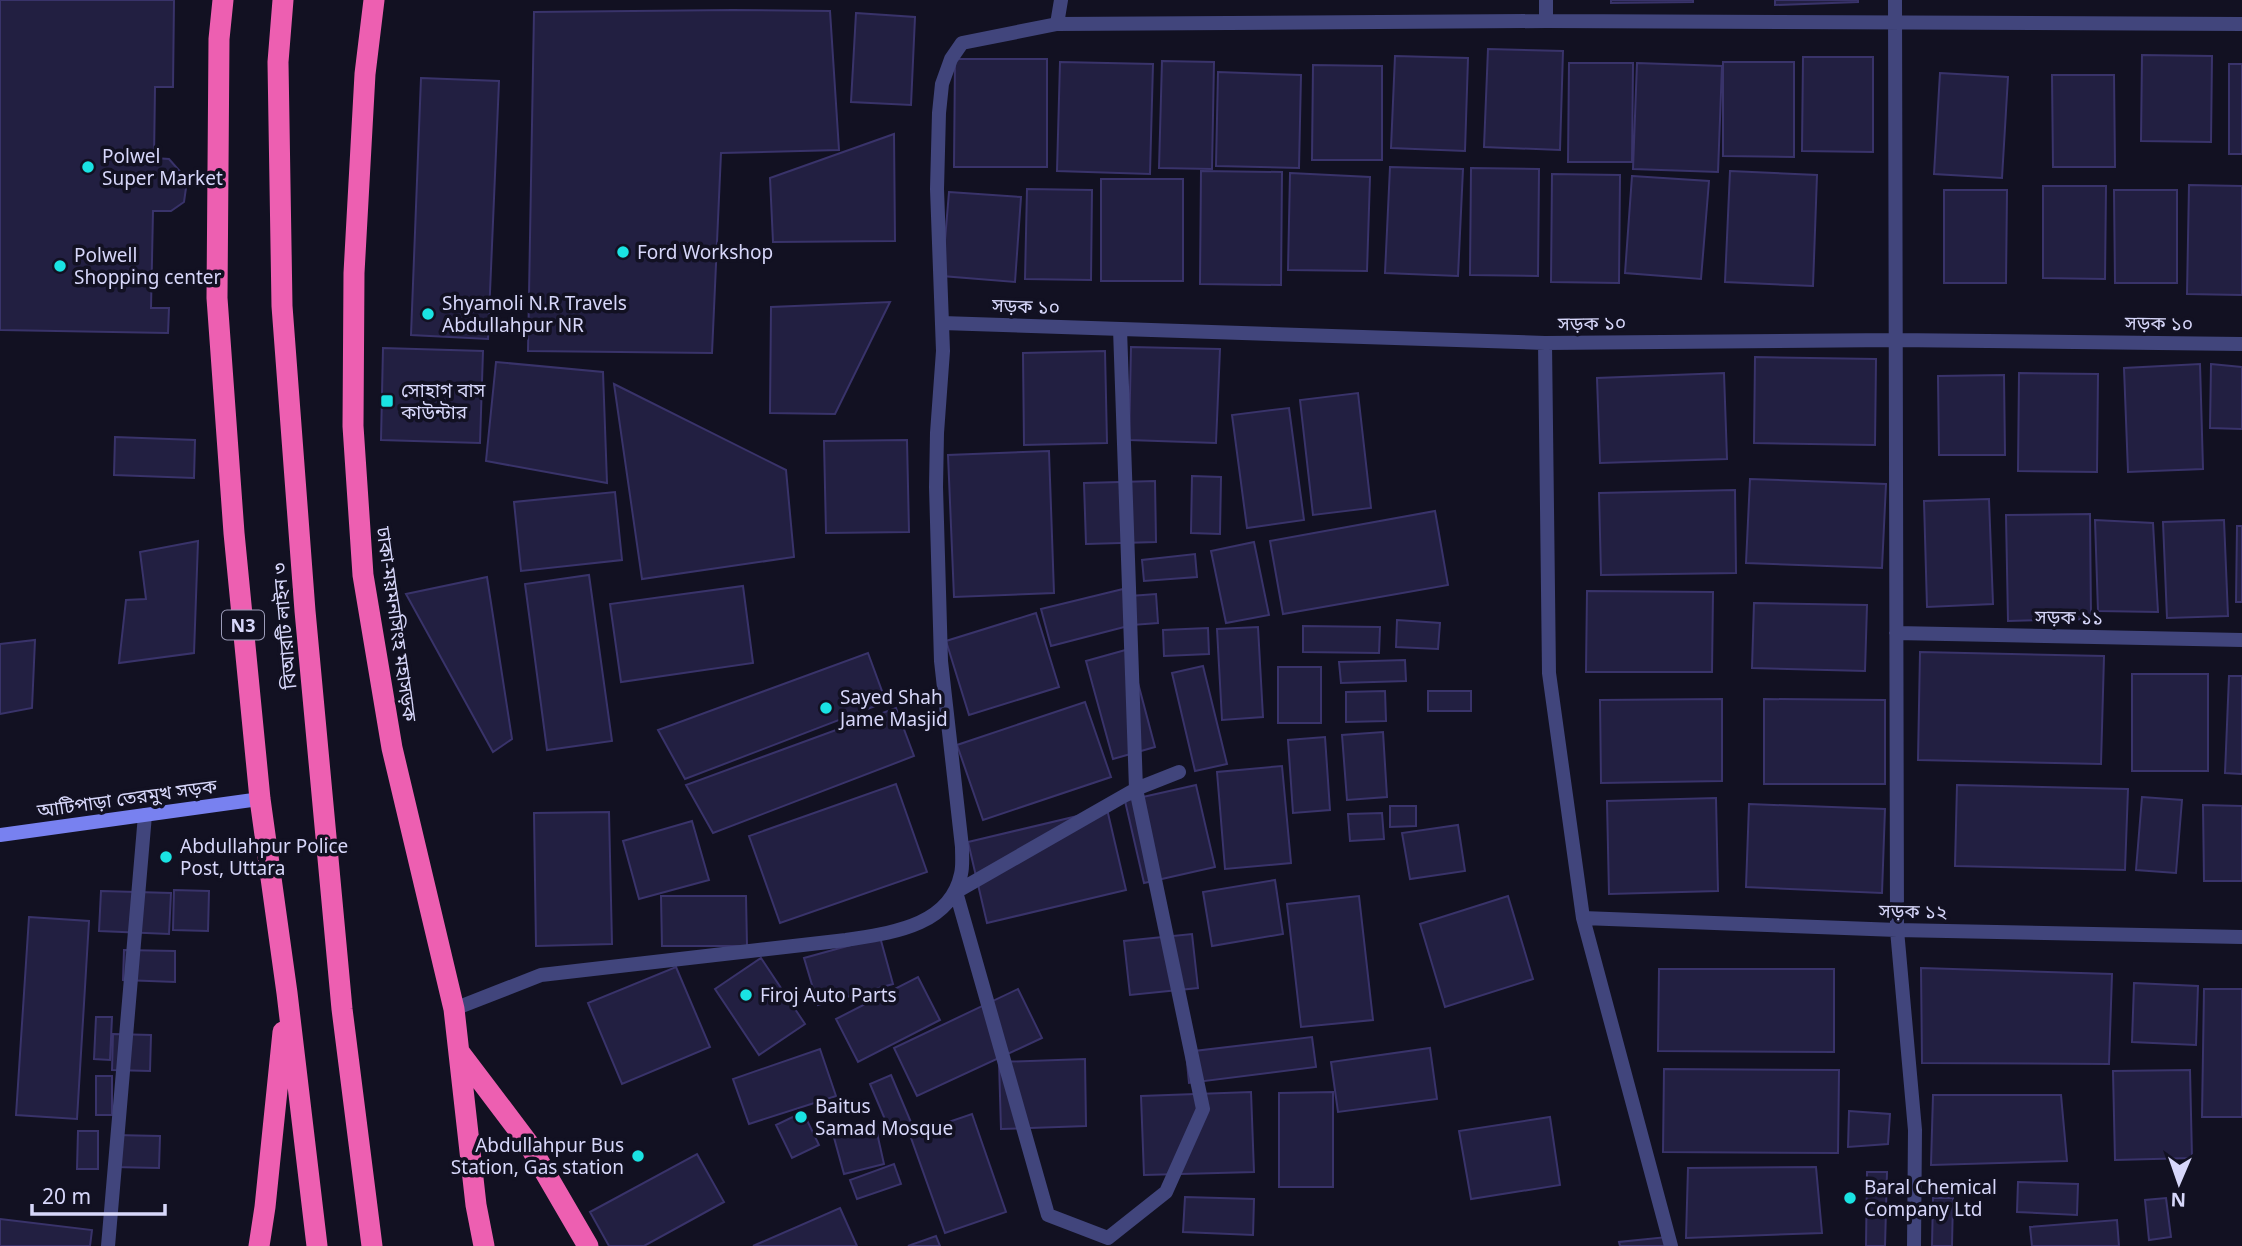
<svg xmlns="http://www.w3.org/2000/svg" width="2242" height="1246" font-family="'Noto Sans','Noto Sans Bengali',sans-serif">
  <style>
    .building { fill: #221f41; stroke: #39336a; stroke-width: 2 }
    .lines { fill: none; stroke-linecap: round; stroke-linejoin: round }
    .street { stroke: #41457c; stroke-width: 14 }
    .secondary { stroke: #7881f0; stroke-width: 14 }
    .highway { stroke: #ed5fb1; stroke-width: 21 }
    .poi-dot { fill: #1ae3e3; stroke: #121122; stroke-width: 2.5 }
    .labels { text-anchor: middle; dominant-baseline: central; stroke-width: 7; stroke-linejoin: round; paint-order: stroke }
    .shield { fill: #121122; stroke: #9c9cb9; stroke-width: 2 }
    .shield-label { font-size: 18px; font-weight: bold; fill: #d7d7fa }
    .poi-label { font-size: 19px; fill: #d7d7fa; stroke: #121122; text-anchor: start }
    .street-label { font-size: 19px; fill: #d7d7fa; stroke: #121122 }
  </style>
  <rect width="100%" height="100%" fill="#121122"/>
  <path class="building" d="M 0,0 L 174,0 L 173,87 L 155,87 L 154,158 L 169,159 L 184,176 L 186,188 L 184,202 L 171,211 L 153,211 L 151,308 L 169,308 L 168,333 L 0,330 Z
    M 1611,0 L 1693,0 L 1693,2 L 1611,3 Z
    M 1775,0 L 1858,0 L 1858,2 L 1775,5 Z
    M 733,10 L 830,11 L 839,150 L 721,153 L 712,353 L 528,351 L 534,12 Z
    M 856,13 L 915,17 L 911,105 L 851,102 Z
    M 1488,49 L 1563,51 L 1560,150 L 1484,147 Z
    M 2142,55 L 2212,56 L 2211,142 L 2141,141 Z
    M 1395,56 L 1468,58 L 1465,151 L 1391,148 Z
    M 1803,57 L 1873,57 L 1873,152 L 1802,151 Z
    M 955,59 L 1047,59 L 1047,167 L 954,167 Z
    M 1162,61 L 1214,62 L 1212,169 L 1159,168 Z
    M 1060,62 L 1153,64 L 1150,174 L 1057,171 Z
    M 1723,62 L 1794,62 L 1794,157 L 1723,156 Z
    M 1569,63 L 1633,63 L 1632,162 L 1568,162 Z
    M 1637,63 L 1722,66 L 1718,172 L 1633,169 Z
    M 2229,64 L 2242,64 L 2242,154 L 2229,154 Z
    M 1313,65 L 1382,66 L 1382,160 L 1312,160 Z
    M 1218,72 L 1301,75 L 1299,168 L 1216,166 Z
    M 1940,73 L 2008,77 L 2002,178 L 1934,174 Z
    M 2052,75 L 2114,75 L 2115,167 L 2053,167 Z
    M 421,78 L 499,81 L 488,339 L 411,335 Z
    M 894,134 L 895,241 L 773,242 L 770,178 Z
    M 1390,167 L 1463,169 L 1458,276 L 1385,273 Z
    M 1471,168 L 1539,169 L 1538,276 L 1470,275 Z
    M 1201,171 L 1282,172 L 1281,285 L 1200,284 Z
    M 1730,171 L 1817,175 L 1813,286 L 1725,282 Z
    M 1290,173 L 1370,177 L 1367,271 L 1288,270 Z
    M 1552,174 L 1620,175 L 1619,283 L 1551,282 Z
    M 1632,176 L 1709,181 L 1701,279 L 1625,273 Z
    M 1101,179 L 1183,179 L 1183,281 L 1101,281 Z
    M 2189,185 L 2242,186 L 2242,295 L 2187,294 Z
    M 2043,186 L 2106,186 L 2105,279 L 2043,278 Z
    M 1027,189 L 1092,190 L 1091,280 L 1025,279 Z
    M 1944,190 L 2007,190 L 2006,283 L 1944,283 Z
    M 2114,190 L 2177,190 L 2177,283 L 2115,283 Z
    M 949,192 L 1021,197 L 1015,282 L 942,276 Z
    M 890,302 L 835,414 L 770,413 L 771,307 Z
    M 1131,347 L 1220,349 L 1216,443 L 1129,440 Z
    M 383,348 L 483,351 L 480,443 L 381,440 Z
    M 1105,351 L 1107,443 L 1024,445 L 1023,353 Z
    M 1755,357 L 1876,359 L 1875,445 L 1754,443 Z
    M 496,362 L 603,372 L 607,483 L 486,461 Z
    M 2200,364 L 2203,469 L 2128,472 L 2124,368 Z
    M 2211,364 L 2242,367 L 2242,429 L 2210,428 Z
    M 1724,373 L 1727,459 L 1600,463 L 1597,378 Z
    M 2019,373 L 2098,374 L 2097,472 L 2018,471 Z
    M 2004,375 L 2005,455 L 1939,455 L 1938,376 Z
    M 614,384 L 786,470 L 794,557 L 642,579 Z
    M 1358,393 L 1371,508 L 1313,515 L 1300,400 Z
    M 1289,408 L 1304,520 L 1247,528 L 1232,415 Z
    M 115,437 L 195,440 L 194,478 L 114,475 Z
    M 907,440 L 909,532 L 826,533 L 824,441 Z
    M 1049,451 L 1054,593 L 954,597 L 948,455 Z
    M 1192,476 L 1221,477 L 1220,534 L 1191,533 Z
    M 1750,479 L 1886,484 L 1882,568 L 1746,563 Z
    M 1155,481 L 1156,542 L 1086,544 L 1084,483 Z
    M 1735,490 L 1736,573 L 1601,575 L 1599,493 Z
    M 615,492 L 622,560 L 521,571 L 514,502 Z
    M 1989,499 L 1993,604 L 1927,607 L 1924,501 Z
    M 1435,511 L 1448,585 L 1283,614 L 1270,541 Z
    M 2090,514 L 2091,619 L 2008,621 L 2006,515 Z
    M 2095,520 L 2153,523 L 2158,612 L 2098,611 Z
    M 2224,520 L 2228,616 L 2167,618 L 2163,522 Z
    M 2237,526 L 2242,526 L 2242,602 L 2236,602 Z
    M 198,541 L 194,653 L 119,663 L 126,600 L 146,599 L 140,552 Z
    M 1254,542 L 1269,615 L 1226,623 L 1211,551 Z
    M 1195,554 L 1197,577 L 1144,581 L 1142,560 Z
    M 589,575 L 612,741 L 547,750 L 525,584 Z
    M 487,577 L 512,739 L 493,752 L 406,594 Z
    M 743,586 L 753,663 L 621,682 L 610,604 Z
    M 1123,589 L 1132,625 L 1051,646 L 1041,609 Z
    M 1587,591 L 1713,592 L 1712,672 L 1586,672 Z
    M 1156,594 L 1158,623 L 1132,625 L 1130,596 Z
    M 1754,603 L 1867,605 L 1865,671 L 1752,668 Z
    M 1036,613 L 1059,687 L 969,715 L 946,641 Z
    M 1397,620 L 1440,623 L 1438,649 L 1396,647 Z
    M 1303,626 L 1380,627 L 1379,653 L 1303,652 Z
    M 1258,627 L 1263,717 L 1222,720 L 1217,629 Z
    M 1208,628 L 1209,654 L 1164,656 L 1163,630 Z
    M 35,640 L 32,708 L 0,714 L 0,644 Z
    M 1129,649 L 1155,747 L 1113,759 L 1086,661 Z
    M 1920,652 L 2104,656 L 2101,764 L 1918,760 Z
    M 868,653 L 886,702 L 685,779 L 658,730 Z
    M 1405,660 L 1406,681 L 1341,683 L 1339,662 Z
    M 1203,666 L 1227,764 L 1195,771 L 1172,673 Z
    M 1278,667 L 1321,667 L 1321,723 L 1278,723 Z
    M 2132,674 L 2208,674 L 2208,771 L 2132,771 Z
    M 2229,676 L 2242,676 L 2242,774 L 2225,773 Z
    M 1385,691 L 1386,721 L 1346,722 L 1346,692 Z
    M 1428,691 L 1471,691 L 1471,711 L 1428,711 Z
    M 1722,699 L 1722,781 L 1601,783 L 1600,700 Z
    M 1764,699 L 1885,700 L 1885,784 L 1764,784 Z
    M 1085,702 L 1111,777 L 983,820 L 957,745 Z
    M 896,708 L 914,756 L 713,833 L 686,785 Z
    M 1383,732 L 1387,797 L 1347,800 L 1342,735 Z
    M 1325,737 L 1330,810 L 1293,813 L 1288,740 Z
    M 1282,766 L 1291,863 L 1225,869 L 1217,772 Z
    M 896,784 L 927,872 L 780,923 L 749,836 Z
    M 1196,785 L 1215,867 L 1144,883 L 1125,801 Z
    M 1957,785 L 2128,789 L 2125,870 L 1955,866 Z
    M 2142,797 L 2182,800 L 2176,873 L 2136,870 Z
    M 1716,798 L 1718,891 L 1609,894 L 1607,801 Z
    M 1749,804 L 1885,809 L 1882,893 L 1746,887 Z
    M 2203,805 L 2242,806 L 2242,881 L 2204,881 Z
    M 1390,806 L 1416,806 L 1416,826 L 1390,827 Z
    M 1107,809 L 1126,890 L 987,923 L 968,842 Z
    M 609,812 L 612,944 L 536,946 L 534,813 Z
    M 1382,813 L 1384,839 L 1350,841 L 1348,814 Z
    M 692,821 L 709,880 L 639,899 L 623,841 Z
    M 1458,825 L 1465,871 L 1410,879 L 1402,833 Z
    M 1275,880 L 1283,934 L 1212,946 L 1203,892 Z
    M 174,890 L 209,891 L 208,931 L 173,930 Z
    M 101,891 L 171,893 L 169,934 L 99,931 Z
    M 661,896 L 746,896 L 747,946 L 662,946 Z
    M 1359,896 L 1373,1020 L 1301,1027 L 1287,904 Z
    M 1508,896 L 1533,979 L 1445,1007 L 1420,924 Z
    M 29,917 L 89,921 L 77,1119 L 16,1115 Z
    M 1192,934 L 1198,988 L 1130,995 L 1124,941 Z
    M 880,937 L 893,984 L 818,1005 L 804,958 Z
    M 124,950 L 175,951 L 175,982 L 123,980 Z
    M 761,958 L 805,1024 L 759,1055 L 715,989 Z
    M 676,967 L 710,1047 L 622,1084 L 588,1003 Z
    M 1921,968 L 2112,974 L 2109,1064 L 1922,1063 Z
    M 1659,969 L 1834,969 L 1834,1052 L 1658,1051 Z
    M 918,977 L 940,1020 L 858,1062 L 836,1019 Z
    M 2134,983 L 2198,986 L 2196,1045 L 2132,1042 Z
    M 1018,989 L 1042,1038 L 917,1096 L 894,1048 Z
    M 2204,989 L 2242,989 L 2242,1117 L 2202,1117 Z
    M 96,1017 L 112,1017 L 110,1060 L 94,1059 Z
    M 113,1034 L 151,1035 L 150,1071 L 112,1070 Z
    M 1312,1037 L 1316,1067 L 1189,1083 L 1186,1052 Z
    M 1430,1048 L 1437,1099 L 1338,1112 L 1331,1062 Z
    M 820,1049 L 836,1096 L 749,1124 L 733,1079 Z
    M 1085,1059 L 1086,1126 L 1001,1129 L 999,1062 Z
    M 1664,1069 L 1839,1070 L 1838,1153 L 1663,1152 Z
    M 2190,1070 L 2192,1158 L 2115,1160 L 2113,1071 Z
    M 891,1075 L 913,1127 L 892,1136 L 870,1084 Z
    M 96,1076 L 112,1076 L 112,1115 L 96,1115 Z
    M 1251,1092 L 1254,1172 L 1144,1175 L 1141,1096 Z
    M 1333,1092 L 1333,1187 L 1279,1187 L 1279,1093 Z
    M 1933,1095 L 2061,1095 L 2067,1161 L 1931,1165 Z
    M 1849,1111 L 1890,1114 L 1888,1144 L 1848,1147 Z
    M 803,1112 L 819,1145 L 792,1158 L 776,1125 Z
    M 972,1114 L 1006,1212 L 945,1233 L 910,1135 Z
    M 1550,1117 L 1560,1185 L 1471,1199 L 1459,1131 Z
    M 875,1124 L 884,1164 L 844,1174 L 833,1134 Z
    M 78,1131 L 98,1131 L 98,1169 L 77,1169 Z
    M 114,1135 L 160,1136 L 159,1168 L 113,1167 Z
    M 697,1154 L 724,1202 L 644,1246 L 609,1246 L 590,1212 Z
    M 894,1164 L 901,1184 L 857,1199 L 850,1180 Z
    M 1816,1167 L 1822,1233 L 1686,1238 L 1688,1168 Z
    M 1867,1172 L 1887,1172 L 1885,1246 L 1866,1246 Z
    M 2018,1182 L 2078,1184 L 2077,1215 L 2017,1212 Z
    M 1185,1197 L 1254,1199 L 1253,1235 L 1183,1232 Z
    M 1933,1198 L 1953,1198 L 1952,1246 L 1932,1246 Z
    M 2166,1198 L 2171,1237 L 2149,1240 L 2145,1200 Z
    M 840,1208 L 857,1246 L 753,1246 Z
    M 0,1219 L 92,1230 L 90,1246 L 0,1246 Z
    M 2117,1220 L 2119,1246 L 2032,1246 L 2030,1227 Z
    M 936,1236 L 940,1246 L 908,1246 Z
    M 1667,1237 L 1668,1246 L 1620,1246 L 1619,1242 Z"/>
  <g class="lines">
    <path class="street" d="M 1895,0 L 1897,930 L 1915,1130 L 1914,1246
      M 1546,21 L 1546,0
      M 1057,24 L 1061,0
      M 942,323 L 1545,343 L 1895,340 L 2242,344
      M 1120,329 L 1136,789 L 1203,1109 L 1166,1192 L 1108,1238 L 1048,1215 L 956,892 L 1136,789 L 1179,772
      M 1545,343 L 1549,673 L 1583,918 L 1671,1246
      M 1896,633 L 2242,640
      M 1583,918 L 1897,930 L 2242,937
      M 454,1009 L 541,975 L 846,940 C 889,933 950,927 961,874 C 963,866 962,856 962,847 L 941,661 L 936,487 L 937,433 L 943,351 L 937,189 L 939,113 L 942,84 L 951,59 L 962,43 L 1057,24 L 1546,21 L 2242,24
      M 108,1246 L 145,815"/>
    <path class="secondary" d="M 0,835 L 260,799"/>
    <path class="highway" d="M 223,0 L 219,39 L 217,298 L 234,533 L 260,799 L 287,993 L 317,1246
      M 283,0 L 278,62 L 282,306 L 305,611 L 342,1009 L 372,1246
      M 374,0 L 365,74 L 354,273 L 353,426 L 363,575 L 392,748 L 454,1009 L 476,1205 L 484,1246
      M 460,1053 L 528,1143 L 588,1246
      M 259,1246 L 265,1207 L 283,1032"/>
  </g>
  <g class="poi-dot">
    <circle cx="88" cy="167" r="7"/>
    <circle cx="623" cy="252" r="7"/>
    <circle cx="60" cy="266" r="7"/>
    <circle cx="428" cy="314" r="7"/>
    <rect x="380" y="394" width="14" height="14" rx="3.5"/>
    <circle cx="826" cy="708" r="7"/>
    <circle cx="166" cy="857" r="7"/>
    <circle cx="746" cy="995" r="7"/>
    <circle cx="801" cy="1117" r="7"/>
    <circle cx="638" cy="1156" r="7"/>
    <circle cx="1850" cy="1198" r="7"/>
  </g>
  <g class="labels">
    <rect class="shield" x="222" y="610.5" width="42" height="29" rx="5"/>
    <g class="shield-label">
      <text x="243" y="625">N3</text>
    </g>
    <g class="poi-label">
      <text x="102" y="156">Polwel<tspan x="102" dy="22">Super Market</tspan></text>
      <text x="637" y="252">Ford Workshop</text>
      <text x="74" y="255">Polwell<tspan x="74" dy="22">Shopping center</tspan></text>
      <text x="442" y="303">Shyamoli N.R Travels<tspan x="442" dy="22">Abdullahpur NR</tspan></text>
      <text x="401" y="390">সোহাগ বাস<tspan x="401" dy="22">কাউন্টার</tspan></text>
      <text x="840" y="697">Sayed Shah<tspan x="840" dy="22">Jame Masjid</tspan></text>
      <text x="180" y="846">Abdullahpur Police<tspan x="180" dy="22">Post, Uttara</tspan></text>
      <text x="760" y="995">Firoj Auto Parts</text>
      <text x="815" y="1106">Baitus<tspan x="815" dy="22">Samad Mosque</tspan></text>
      <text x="624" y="1145" text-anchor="end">Abdullahpur Bus<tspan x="624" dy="22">Station, Gas station</tspan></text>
      <text x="1864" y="1187">Baral Chemical<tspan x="1864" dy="22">Company Ltd</tspan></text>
    </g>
    <g class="street-label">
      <text transform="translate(1026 306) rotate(2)">সড়ক ১০</text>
      <text transform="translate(1592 323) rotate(-1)">সড়ক ১০</text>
      <text transform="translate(2159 323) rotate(1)">সড়ক ১০</text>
      <text transform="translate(2069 617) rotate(1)">সড়ক ১১</text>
      <text transform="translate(397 624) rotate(82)">ঢাকা-ময়মনসিংহ মহাসড়ক</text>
      <text transform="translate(284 626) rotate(-95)">বিআরটি লাইন ৩</text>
      <text transform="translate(127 798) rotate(-8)">আটিপাড়া তেরমুখ সড়ক</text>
      <text transform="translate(1913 911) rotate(1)">সড়ক ১২</text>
    </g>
  </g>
  <g transform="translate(2179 1183) rotate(182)" stroke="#121122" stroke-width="5" paint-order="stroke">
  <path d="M0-5L12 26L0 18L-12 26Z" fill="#d7d7fa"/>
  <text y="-10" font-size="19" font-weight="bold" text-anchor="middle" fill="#d7d7fa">N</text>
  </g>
  <path d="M32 1204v10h133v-10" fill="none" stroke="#d7d7fa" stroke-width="3.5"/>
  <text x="42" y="1204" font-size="21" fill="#d7d7fa" stroke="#121122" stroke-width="5" paint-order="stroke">20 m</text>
</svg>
